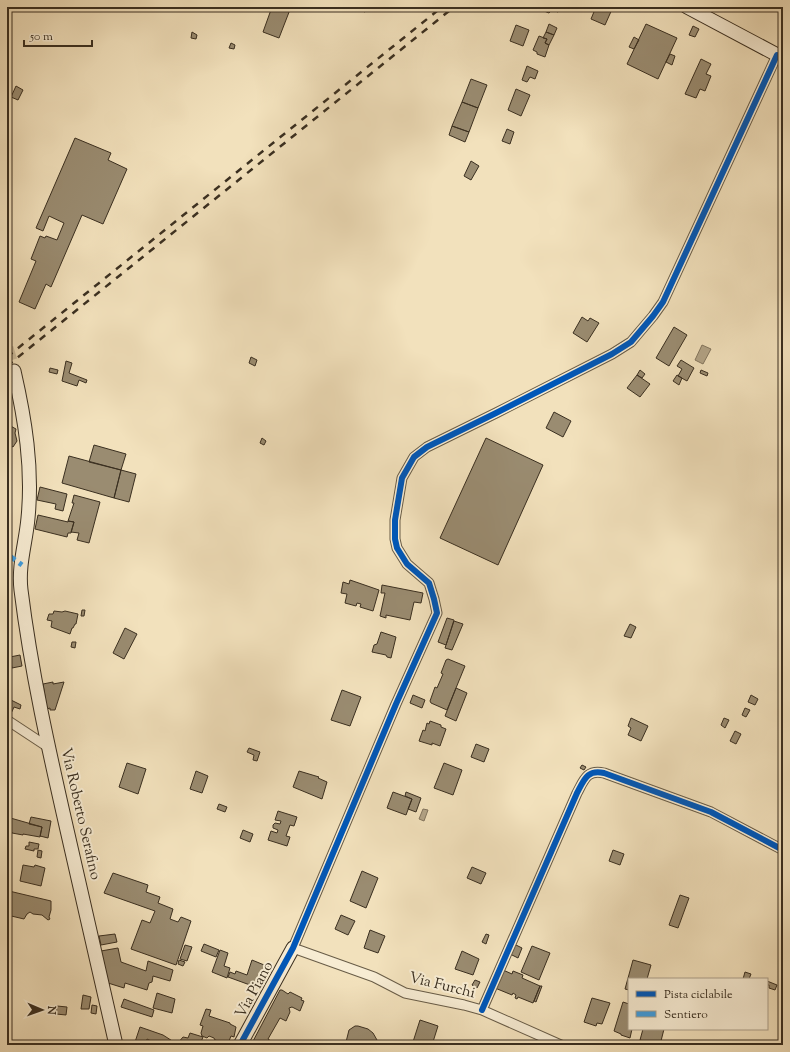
<svg xmlns="http://www.w3.org/2000/svg" width="790" height="1052" font-family="'Sorts Mill Goudy',serif">
  <style>
    .water { fill: #b3a487; stroke: #83755e }
    .building { fill: #9a8c71; stroke: #3a2f20 }
    .lines { fill: none; stroke-linecap: round; stroke-linejoin: round }
    .secondary-tunnel { stroke: #cdbd9d; stroke-width: 13; stroke-dasharray: 13 6; stroke-linecap: butt }
    .street-casing { stroke: #685c47; stroke-width: 11 }
    .secondary-casing { stroke: #3a2f20; stroke-width: 15 }
    .street { stroke: #f7ecd3; stroke-width: 9 }
    .secondary { stroke: #f7ecd3; stroke-width: 13 }
    .rail { stroke: #3a2f20; stroke-width: 2.5; stroke-dasharray: 7 7; stroke-linecap: butt }
    .quiet { stroke: #3e9de0; stroke-width: 5; stroke-dasharray: 10 5; stroke-linecap: butt }
    .cycleway-casing { stroke: #f7ecd3; stroke-width: 8 }
    .cycleway { stroke: #0057b8; stroke-width: 6 }
    .labels { text-anchor: middle; dominant-baseline: central; stroke-width: 4; stroke-linejoin: round; paint-order: stroke }
    .street-label { font-size: 15px; fill: #3a2f20; stroke: #f7ecd3 }
  </style>
  <rect width="100%" height="100%" fill="#f2e1bc"/>
  <filter id="stains"><feTurbulence type="fractalNoise" baseFrequency=".005" numOctaves="4"/><feColorMatrix values="0 0 0 0 .2 0 0 0 0 .09 0 0 0 0 .02 0 0 0 .5 -.17"/></filter>
  <radialGradient id="worn" r=".72"><stop offset=".6" stop-color="#630" stop-opacity="0"/><stop offset="1" stop-color="#630" stop-opacity=".3"/></radialGradient>
  <path class="water" d="M 702,345 L 711,349 L 703,364 L 695,360 Z
    M 423,809 L 428,810 L 424,821 L 419,819 Z"/>
  <path class="building" d="M 272,7 L 291,7 L 279,38 L 263,32 Z
    M 354,7 L 367,7 L 365,12 Z
    M 542,7 L 560,7 L 558,12 L 552,10 L 549,13 L 544,11 Z
    M 596,7 L 613,7 L 605,25 L 591,19 Z
    M 549,24 L 557,28 L 554,35 L 546,32 Z
    M 646,24 L 677,38 L 658,79 L 627,64 Z
    M 516,25 L 529,30 L 523,46 L 510,41 Z
    M 693,26 L 699,29 L 695,37 L 689,35 Z
    M 192,32 L 197,35 L 196,39 L 191,38 Z
    M 546,32 L 554,35 L 549,45 L 545,43 L 547,39 L 543,38 Z
    M 539,36 L 547,39 L 545,43 L 549,45 L 545,57 L 537,54 L 537,52 L 533,50 Z
    M 634,37 L 639,40 L 634,49 L 629,47 Z
    M 231,43 L 235,45 L 234,49 L 229,48 Z
    M 670,54 L 675,56 L 672,65 L 666,62 Z
    M 701,59 L 711,64 L 706,74 L 711,76 L 705,91 L 700,89 L 696,98 L 685,94 Z
    M 527,66 L 538,71 L 535,79 L 530,77 L 527,82 L 522,80 Z
    M 471,79 L 487,85 L 478,108 L 462,102 Z
    M 16,86 L 23,90 L 18,100 L 11,97 Z
    M 516,89 L 530,95 L 521,116 L 508,110 Z
    M 462,102 L 478,108 L 469,132 L 452,126 Z
    M 452,126 L 469,132 L 465,142 L 449,135 Z
    M 507,129 L 514,132 L 510,144 L 502,141 Z
    M 75,138 L 111,153 L 108,160 L 127,169 L 103,224 L 82,215 L 51,287 L 46,284 L 35,309 L 19,302 L 36,261 L 31,259 L 40,236 L 45,238 L 46,236 L 57,240 L 64,223 L 49,216 L 43,231 L 36,228 Z
    M 471,161 L 479,166 L 471,180 L 464,176 Z
    M 582,317 L 588,321 L 590,318 L 599,323 L 587,342 L 573,333 Z
    M 674,327 L 687,335 L 669,366 L 656,358 Z
    M 251,357 L 257,360 L 255,366 L 249,363 Z
    M 681,360 L 694,368 L 687,381 L 678,376 L 682,369 L 677,366 Z
    M 66,361 L 72,363 L 69,373 L 87,380 L 86,383 L 79,380 L 77,386 L 62,381 Z
    M 50,368 L 58,370 L 57,374 L 49,372 Z
    M 640,370 L 645,374 L 642,378 L 637,375 Z
    M 701,370 L 708,373 L 707,376 L 700,373 Z
    M 637,375 L 650,384 L 640,397 L 627,388 Z
    M 677,375 L 682,378 L 679,385 L 673,381 Z
    M 554,412 L 571,421 L 563,437 L 546,428 Z
    M 7,424 L 16,429 L 15,433 L 17,441 L 13,447 L 8,444 L 7,446 Z
    M 262,438 L 266,441 L 264,445 L 260,443 Z
    M 486,438 L 543,465 L 498,565 L 440,538 Z
    M 94,445 L 126,454 L 121,470 L 89,462 Z
    M 69,456 L 121,470 L 114,498 L 62,483 Z
    M 121,470 L 136,474 L 129,502 L 114,498 Z
    M 40,487 L 67,494 L 63,511 L 55,509 L 56,504 L 37,500 Z
    M 74,495 L 100,502 L 89,543 L 77,540 L 79,533 L 71,532 L 74,522 L 68,521 L 74,503 L 72,503 Z
    M 38,515 L 68,522 L 68,521 L 74,522 L 71,533 L 68,533 L 67,537 L 35,529 Z
    M 350,580 L 379,590 L 373,611 L 360,607 L 361,604 L 357,603 L 356,606 L 345,603 L 347,594 L 341,593 L 343,582 L 349,584 Z
    M 382,585 L 423,593 L 421,603 L 414,602 L 410,620 L 386,615 L 386,618 L 380,616 L 385,593 L 381,593 Z
    M 82,610 L 85,610 L 84,616 L 81,616 Z
    M 54,611 L 62,612 L 65,611 L 78,614 L 76,624 L 75,624 L 73,628 L 72,628 L 70,634 L 51,627 L 52,621 L 47,620 L 49,614 L 53,614 Z
    M 447,618 L 454,620 L 446,645 L 438,642 Z
    M 454,621 L 463,624 L 452,650 L 445,648 Z
    M 630,624 L 636,627 L 631,638 L 624,636 Z
    M 125,628 L 137,634 L 124,659 L 113,653 Z
    M 381,632 L 396,637 L 391,658 L 387,657 L 386,655 L 372,652 L 374,645 L 377,644 Z
    M 72,642 L 76,642 L 75,648 L 71,647 Z
    M 10,655 L 11,666 L 7,666 L 7,656 Z
    M 20,655 L 22,666 L 12,668 L 10,657 Z
    M 448,659 L 465,666 L 447,710 L 431,703 L 430,701 L 435,687 L 437,688 L 443,674 L 441,673 L 446,660 Z
    M 53,682 L 53,684 L 64,682 L 55,710 L 50,710 L 50,708 L 47,709 L 43,684 Z
    M 456,688 L 467,693 L 456,721 L 445,716 Z
    M 342,690 L 361,697 L 350,726 L 331,720 Z
    M 413,695 L 425,700 L 422,708 L 410,703 Z
    M 751,695 L 758,699 L 755,705 L 748,702 Z
    M 7,698 L 21,705 L 20,709 L 14,707 L 9,718 L 7,717 Z
    M 745,708 L 750,710 L 746,717 L 742,715 Z
    M 631,718 L 648,726 L 641,741 L 628,735 L 631,728 L 628,726 Z
    M 724,718 L 729,720 L 725,728 L 721,725 Z
    M 430,721 L 441,725 L 441,727 L 446,729 L 440,746 L 432,743 L 432,745 L 419,741 L 423,730 L 425,731 L 427,723 L 429,724 Z
    M 7,730 L 11,733 L 8,745 L 7,744 Z
    M 735,731 L 741,734 L 736,744 L 730,741 Z
    M 476,744 L 489,749 L 484,762 L 471,757 Z
    M 249,748 L 260,752 L 257,761 L 253,760 L 254,755 L 247,752 Z
    M 127,763 L 146,769 L 138,794 L 119,787 Z
    M 444,763 L 462,770 L 453,795 L 434,788 Z
    M 582,765 L 586,767 L 584,770 L 580,768 Z
    M 196,771 L 208,776 L 202,793 L 190,789 Z
    M 299,771 L 319,777 L 318,778 L 327,782 L 322,799 L 293,787 Z
    M 393,792 L 412,799 L 406,815 L 387,808 Z
    M 406,792 L 421,798 L 416,812 L 408,809 L 412,799 L 405,796 Z
    M 219,804 L 227,807 L 225,812 L 217,809 Z
    M 278,811 L 297,817 L 294,826 L 290,825 L 286,836 L 290,837 L 287,846 L 268,840 L 271,831 L 277,833 L 278,830 L 273,828 L 273,825 L 275,823 L 280,824 L 281,821 L 275,820 Z
    M 7,817 L 42,827 L 40,837 L 23,834 L 23,835 L 12,833 L 12,832 L 8,831 Z
    M 31,817 L 51,821 L 48,838 L 40,836 L 42,827 L 29,824 Z
    M 243,830 L 253,834 L 250,842 L 240,838 Z
    M 29,842 L 39,844 L 38,849 L 34,849 L 34,851 L 25,849 L 26,846 L 29,846 Z
    M 38,850 L 42,851 L 41,858 L 37,857 Z
    M 613,850 L 624,854 L 620,865 L 609,861 Z
    M 23,865 L 34,867 L 35,865 L 45,868 L 41,886 L 20,881 Z
    M 472,867 L 486,873 L 481,884 L 467,878 Z
    M 362,871 L 378,878 L 366,908 L 350,901 Z
    M 113,873 L 148,885 L 146,892 L 160,897 L 158,903 L 173,909 L 170,919 L 178,922 L 181,917 L 191,921 L 176,965 L 131,949 L 142,920 L 150,923 L 155,911 L 104,893 Z
    M 9,891 L 51,901 L 51,910 L 49,917 L 50,919 L 48,920 L 42,915 L 33,914 L 30,912 L 27,914 L 24,919 L 7,915 L 7,900 Z
    M 680,895 L 689,898 L 678,928 L 669,925 Z
    M 341,915 L 355,921 L 348,935 L 335,929 Z
    M 370,930 L 385,936 L 378,953 L 364,948 Z
    M 115,934 L 117,942 L 101,945 L 99,936 Z
    M 486,934 L 489,935 L 486,944 L 482,942 Z
    M 204,944 L 219,950 L 216,957 L 201,951 Z
    M 514,944 L 522,948 L 518,958 L 510,954 Z
    M 185,945 L 192,947 L 187,961 L 180,959 Z
    M 532,946 L 550,953 L 539,980 L 521,972 Z
    M 118,948 L 121,962 L 146,971 L 148,961 L 173,970 L 170,981 L 153,976 L 152,982 L 149,983 L 147,990 L 125,983 L 124,988 L 108,983 L 101,951 Z
    M 220,950 L 228,953 L 224,966 L 230,968 L 227,978 L 212,972 Z
    M 462,951 L 479,959 L 473,975 L 455,969 Z
    M 179,960 L 185,962 L 183,966 L 178,964 Z
    M 252,960 L 269,967 L 261,989 L 228,977 L 230,972 L 235,974 L 236,971 L 247,975 Z
    M 633,960 L 651,965 L 647,979 L 629,979 L 629,990 L 625,989 Z
    M 503,970 L 512,974 L 513,971 L 523,975 L 522,978 L 540,986 L 533,1003 L 518,997 L 517,999 L 515,998 L 516,995 L 513,993 L 512,995 L 495,988 Z
    M 745,972 L 751,974 L 749,979 L 743,979 Z
    M 475,980 L 480,982 L 477,988 L 472,985 Z
    M 767,981 L 777,985 L 775,990 L 769,988 L 769,985 L 767,985 Z
    M 540,986 L 542,986 L 536,1002 L 534,1001 Z
    M 280,990 L 282,990 L 288,994 L 290,992 L 302,998 L 301,1000 L 304,1001 L 300,1011 L 292,1007 L 289,1008 L 290,1012 L 286,1021 L 280,1018 L 268,1039 L 271,1041 L 269,1045 L 251,1045 Z
    M 157,993 L 175,999 L 172,1013 L 153,1008 Z
    M 83,995 L 91,997 L 89,1009 L 81,1009 Z
    M 592,998 L 610,1003 L 602,1024 L 597,1023 L 596,1026 L 584,1022 Z
    M 124,999 L 154,1010 L 152,1017 L 121,1007 Z
    M 623,1002 L 629,1004 L 629,1029 L 632,1029 L 630,1038 L 621,1035 L 621,1034 L 614,1031 Z
    M 92,1005 L 97,1006 L 96,1014 L 91,1013 Z
    M 57,1006 L 67,1007 L 66,1015 L 56,1014 Z
    M 206,1009 L 211,1010 L 209,1016 L 230,1023 L 230,1024 L 236,1027 L 234,1037 L 231,1036 L 229,1041 L 225,1043 L 215,1040 L 214,1038 L 209,1036 L 207,1038 L 202,1036 L 201,1033 L 203,1026 L 200,1025 Z
    M 420,1020 L 438,1026 L 432,1045 L 412,1045 Z
    M 355,1026 L 358,1026 L 368,1029 L 373,1033 L 377,1040 L 376,1045 L 362,1045 L 358,1043 L 357,1045 L 354,1045 L 346,1042 L 349,1030 Z
    M 140,1027 L 163,1035 L 177,1044 L 183,1037 L 188,1038 L 190,1033 L 203,1037 L 201,1042 L 208,1045 L 154,1045 L 153,1042 L 147,1039 L 145,1045 L 135,1042 Z
    M 643,1029 L 664,1029 L 660,1045 L 640,1040 Z
    M 312,1041 L 320,1045 L 310,1045 Z"/>
  <g class="lines">
    <path class="secondary-tunnel" d="M 7,348 L 14,371"/>
    <g class="street-casing">
      <path id="street" d="M 7,720 L 48,747
        M 482,1010 L 577,793 C 584,780 587,769 604,773 L 711,812 L 783,850
        M 561,1045 L 482,1010 L 464,1005 L 405,993 L 374,977 L 293,948 L 396,704 L 437,613 L 434,599 L 429,583 L 407,564 L 397,548 L 395,539 L 395,520 L 402,478 L 414,457 L 427,447 L 496,413 L 612,354 L 631,342 L 653,316 L 663,302 L 777,55"/>
    </g>
    <g class="secondary-casing">
      <path id="secondary" d="M 687,7 L 783,58
        M 14,371 C 25,419 33,468 28,518 C 26,542 18,565 21,590 C 31,671 49,751 67,830 C 83,902 100,973 116,1045
        M 240,1045 L 293,948"/>
    </g>
    <use href="#street" class="street"/>
    <use href="#secondary" class="secondary"/>
    <path class="rail" d="M 7,357 L 442,7
      M 7,366 L 454,7"/>
    <path class="quiet" d="M 7,554 L 22,565"/>
    <g class="cycleway-casing">
      <path id="cycleway" d="M 482,1010 L 577,793 C 584,780 587,769 604,773 L 711,812 L 783,850
        M 240,1045 L 293,948 L 396,704 L 437,613 L 434,599 L 429,583 L 407,564 L 397,548 L 395,539 L 395,520 L 402,478 L 414,457 L 427,447 L 496,413 L 612,354 L 631,342 L 653,316 L 663,302 L 777,55"/>
    </g>
    <use href="#cycleway" class="cycleway"/>
  </g>
  <g class="labels">
    <g class="street-label">
      <text transform="translate(80 814) rotate(77)">Via Roberto Serafino</text>
      <text transform="translate(442 986) rotate(14)">Via Furchi</text>
      <text transform="translate(255 990) rotate(-61)">Via Piano</text>
    </g>
  </g>
  <rect width="790" height="1052" fill="none" stroke="#f2e1bc" stroke-width="24"/>
  <rect x="8" y="8" width="774" height="1036" fill="none" stroke="#3a2f20" stroke-width="2"/>
  <rect x="12" y="12" width="766" height="1028" fill="none" stroke="#3a2f20"/>
  <rect x="628" y="978" width="140" height="52" fill="#f7ecd3" stroke="#aba08b"/>
  <rect x="636" y="991" width="20" height="6" fill="#0057b8" stroke="#aba08b"/>
  <text x="664" y="998" font-size="12" fill="#3a2f20">Pista ciclabile</text>
  <rect x="636" y="1011" width="20" height="6" fill="#3e9de0" stroke="#aba08b"/>
  <text x="664" y="1018" font-size="12" fill="#3a2f20">Sentiero</text>
  <g transform="translate(42 1010) rotate(92)" stroke="#f7ecd3" stroke-width="3" paint-order="stroke">
  <path d="M0-3L7 15L0 10L-7 15Z" fill="#3a2f20"/>
  <text y="-6" font-size="11" font-weight="bold" text-anchor="middle" fill="#3a2f20">N</text>
  </g>
  <path d="M24 40v6h68v-6" fill="none" stroke="#3a2f20" stroke-width="2"/>
  <text x="30" y="40" font-size="12" fill="#3a2f20" stroke="#f7ecd3" stroke-width="3" paint-order="stroke">50 m</text>
  <rect width="100%" height="100%" filter="url(#stains)"/>
  <rect width="100%" height="100%" fill="url(#worn)"/>
</svg>
